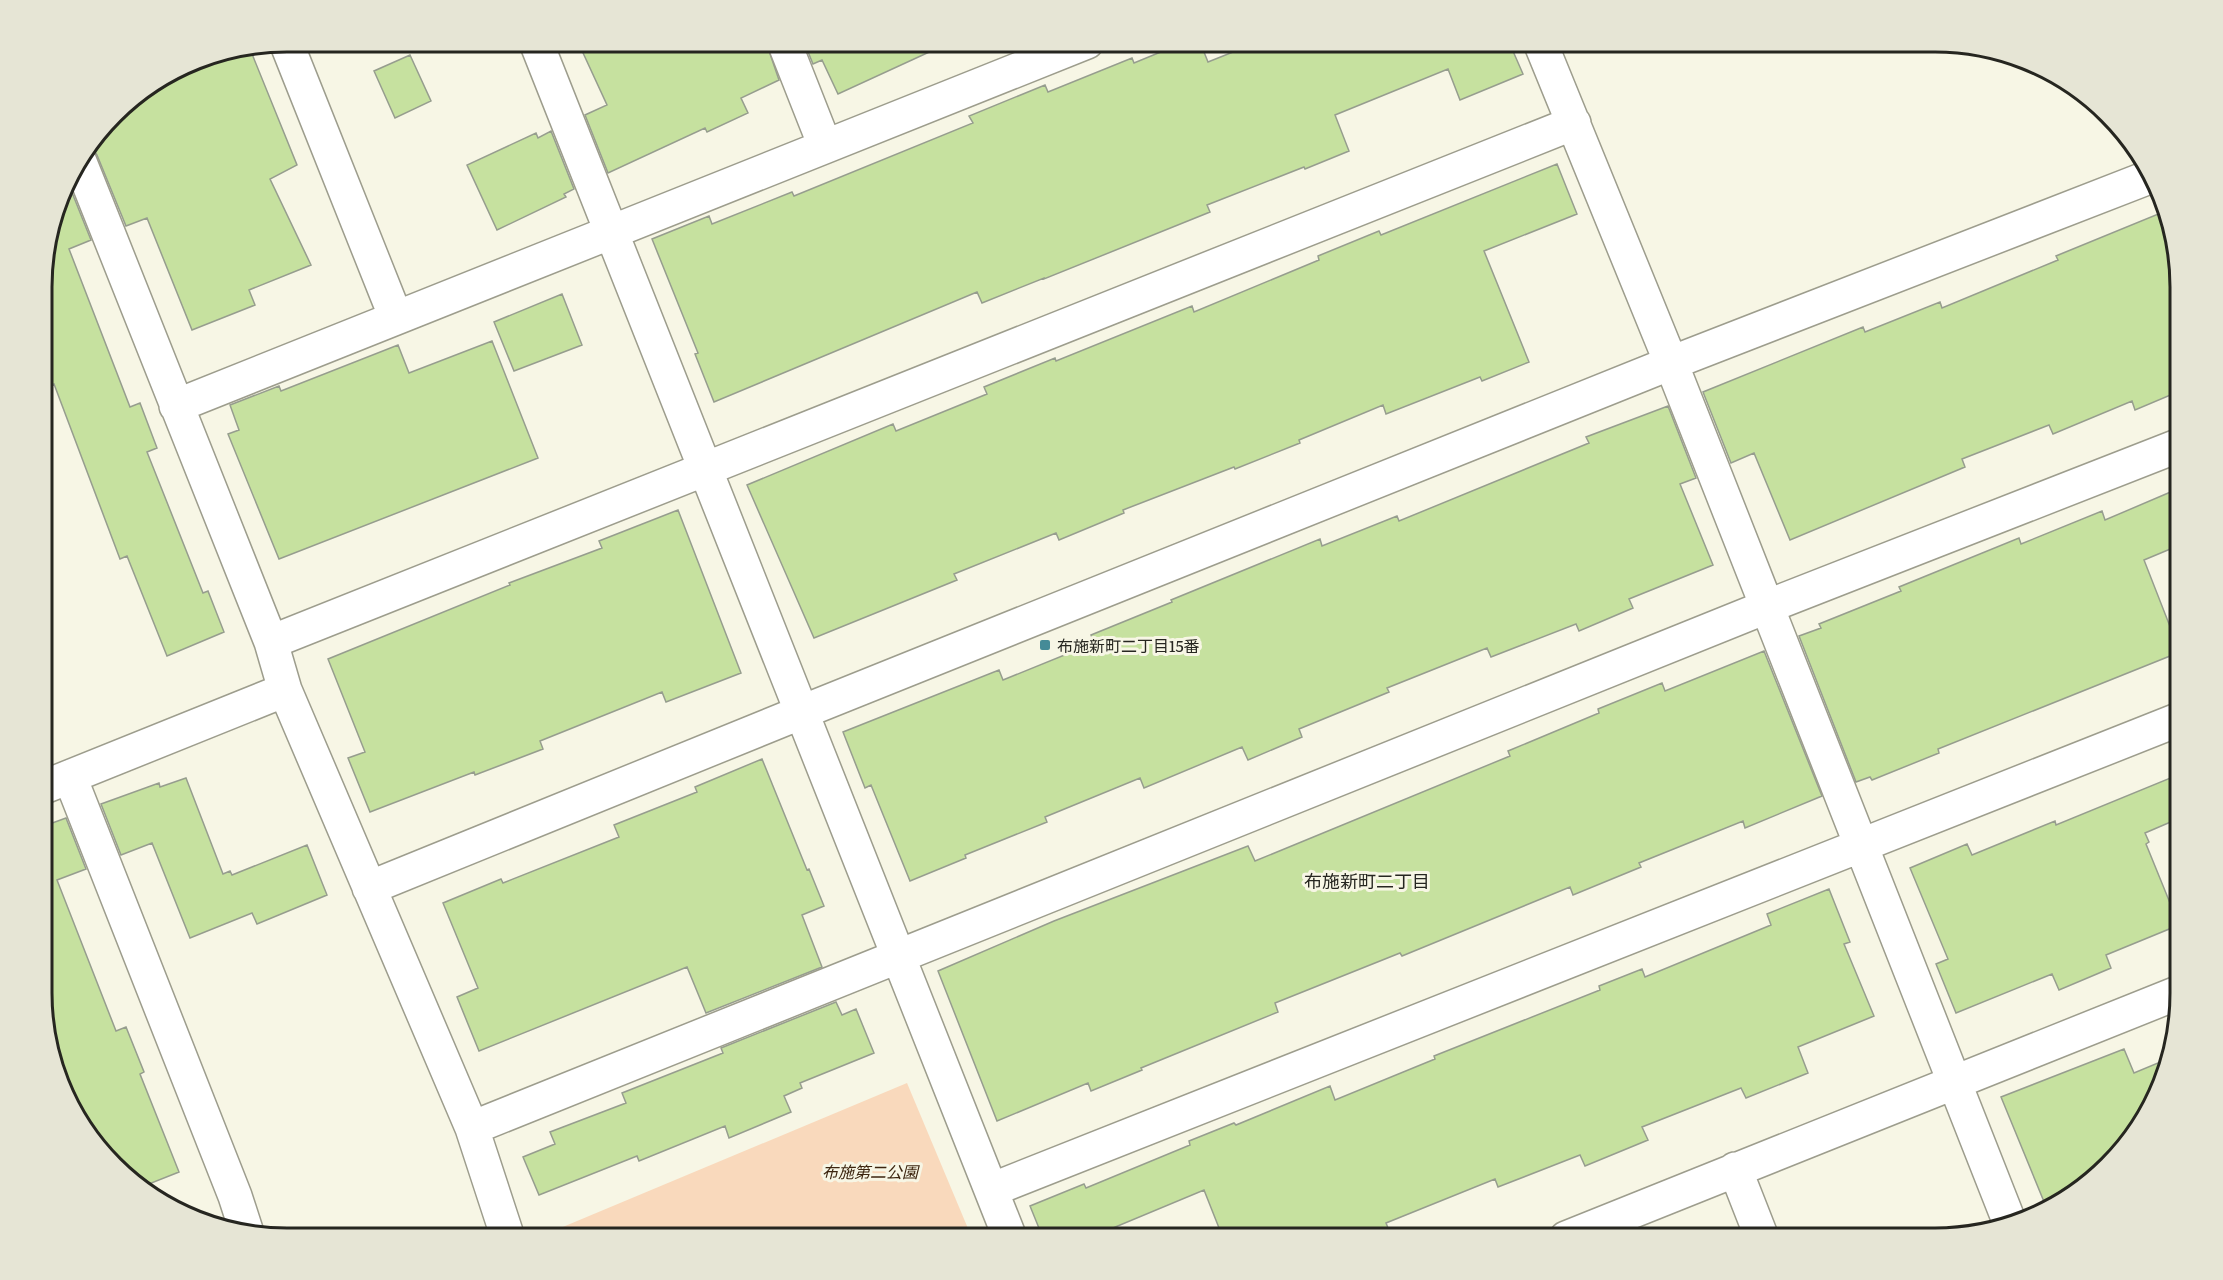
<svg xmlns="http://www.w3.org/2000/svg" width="2223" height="1280" font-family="Literata,'Noto Sans JP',serif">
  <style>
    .green { fill: #f9d9bc }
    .building { fill: #c6e19f; stroke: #969d8e; stroke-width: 1.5 }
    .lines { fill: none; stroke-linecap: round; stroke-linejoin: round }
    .minor-casing { stroke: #9d9d8d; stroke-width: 36 }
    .minor { stroke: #fff; stroke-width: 33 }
    .poi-dot { fill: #458b97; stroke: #f7f6e5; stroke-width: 2 }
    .labels { text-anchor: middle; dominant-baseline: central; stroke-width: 6; stroke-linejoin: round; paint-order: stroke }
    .poi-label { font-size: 16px; fill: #262620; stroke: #f7f6e5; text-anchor: start }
    .park-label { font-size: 16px; font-style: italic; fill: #3c250f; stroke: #f7f6e5 }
    .neighbourhood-label { font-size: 18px; fill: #262620; stroke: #f7f6e5 }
    .rim { fill: none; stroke: #262620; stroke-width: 3 }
  </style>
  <rect width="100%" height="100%" fill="#f7f6e5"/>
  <path class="green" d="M 907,1083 L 972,1238 L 547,1238 L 546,1234 Z"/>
  <path class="building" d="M 578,42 L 766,42 L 779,80 L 741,98 L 748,113 L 707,132 L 705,128 L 608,173 L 585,115 L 607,105 Z
    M 804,42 L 951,42 L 838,94 L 822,60 L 813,64 Z
    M 1185,42 L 1200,42 L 1208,62 L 1258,42 L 1509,42 L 1523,74 L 1460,100 L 1448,69 L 1335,115 L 1349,151 L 1305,169 L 1304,167 L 1207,205 L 1210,212 L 1044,279 L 1044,278 L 982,303 L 977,292 L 714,402 L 695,354 L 698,353 L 652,239 L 709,216 L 712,224 L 792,192 L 794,196 L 973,123 L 969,116 L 1045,85 L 1048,92 L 1132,58 L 1134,63 Z
    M 250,49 L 297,165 L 270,179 L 311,265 L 249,290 L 255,305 L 192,330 L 147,218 L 126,226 L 97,155 L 92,147 L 125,103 L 194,61 Z
    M 410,55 L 431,101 L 395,118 L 374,71 Z
    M 551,131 L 574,189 L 564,194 L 566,197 L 497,230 L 467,165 L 536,133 L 538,138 Z
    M 1557,164 L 1577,214 L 1484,251 L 1529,362 L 1482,381 L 1480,377 L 1386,414 L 1383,405 L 1299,440 L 1300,443 L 1235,469 L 1234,467 L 1123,510 L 1124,513 L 1059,540 L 1056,533 L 954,574 L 957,580 L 814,638 L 747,485 L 893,424 L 896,431 L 987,394 L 984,387 L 1055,358 L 1056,361 L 1192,306 L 1194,312 L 1319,260 L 1318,256 L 1379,231 L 1381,235 Z
    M 67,180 L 91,240 L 69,249 L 130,407 L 140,403 L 157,448 L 147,452 L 203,593 L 208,591 L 224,632 L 167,656 L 127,556 L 120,559 L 54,384 L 44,388 L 44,256 Z
    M 2168,210 L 2180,271 L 2180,391 L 2135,410 L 2132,401 L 2053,434 L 2049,425 L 1962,459 L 1965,467 L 1790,540 L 1754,453 L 1731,463 L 1703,392 L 1863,327 L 1865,332 L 1940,302 L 1942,308 L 2058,260 L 2056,256 Z
    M 562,294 L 582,345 L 514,371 L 494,322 Z
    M 492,341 L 538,458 L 279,559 L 228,434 L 239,430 L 230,405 L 279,386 L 281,391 L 398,345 L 409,373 Z
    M 1668,406 L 1696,478 L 1680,484 L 1713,565 L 1629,599 L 1633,608 L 1579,631 L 1576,624 L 1491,657 L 1487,648 L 1387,688 L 1389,692 L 1299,729 L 1302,737 L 1248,760 L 1242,747 L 1144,788 L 1140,778 L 1045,817 L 1047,822 L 965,855 L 966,858 L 910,881 L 871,785 L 865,788 L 843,732 L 999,670 L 1003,680 L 1094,643 L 1091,635 L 1172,602 L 1171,600 L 1320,539 L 1322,546 L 1397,516 L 1399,521 L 1589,443 L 1586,437 Z
    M 2180,488 L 2180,545 L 2144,560 L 2180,652 L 1938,749 L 1939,753 L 1872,780 L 1870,777 L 1856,782 L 1799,636 L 1821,628 L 1819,624 L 1901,591 L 1899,587 L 2019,538 L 2021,544 L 2102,511 L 2105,520 Z
    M 678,510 L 741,673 L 666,702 L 662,692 L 540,741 L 543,749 L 475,775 L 474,772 L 370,812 L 348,758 L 365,752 L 328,659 L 510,585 L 509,583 L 602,548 L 599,541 Z
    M 1764,651 L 1822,796 L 1745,828 L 1743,821 L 1639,863 L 1641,867 L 1573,895 L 1570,887 L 1402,956 L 1400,953 L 1275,1003 L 1278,1012 L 1141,1068 L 1142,1070 L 1091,1091 L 1088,1083 L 997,1121 L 938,971 L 1054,921 L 1248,846 L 1255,861 L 1510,756 L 1508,751 L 1599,713 L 1598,709 L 1662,683 L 1665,691 Z
    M 762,759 L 807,870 L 809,869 L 824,906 L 802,915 L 822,967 L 706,1013 L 687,967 L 479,1051 L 457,997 L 478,988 L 443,903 L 501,879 L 503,883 L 619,837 L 614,825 L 697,792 L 695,787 Z
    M 2180,774 L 2180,818 L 2145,833 L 2149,842 L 2146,844 L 2179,925 L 2106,955 L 2111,968 L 2059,990 L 2052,974 L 1956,1013 L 1936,964 L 1948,959 L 1910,868 L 1967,844 L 1972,855 L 2055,821 L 2056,825 Z
    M 186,778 L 223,874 L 230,871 L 232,875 L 307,845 L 327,895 L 257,924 L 252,913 L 190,938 L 152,843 L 121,855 L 101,804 L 159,783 L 160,787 Z
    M 66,818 L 86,869 L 57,880 L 116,1031 L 126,1027 L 144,1072 L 140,1074 L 179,1172 L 144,1186 L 83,1129 L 44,1024 L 44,826 Z
    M 1829,889 L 1850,942 L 1844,944 L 1874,1016 L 1798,1047 L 1808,1073 L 1746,1098 L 1741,1088 L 1642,1127 L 1648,1140 L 1585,1166 L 1580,1155 L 1498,1187 L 1495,1179 L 1386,1223 L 1392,1238 L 1223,1238 L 1204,1190 L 1089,1238 L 1043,1238 L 1030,1206 L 1084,1184 L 1086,1188 L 1190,1145 L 1189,1141 L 1234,1123 L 1236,1125 L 1330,1086 L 1335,1100 L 1435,1059 L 1434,1056 L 1600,990 L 1599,986 L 1642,969 L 1645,977 L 1771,925 L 1767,914 Z
    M 836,1002 L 842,1015 L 856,1009 L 874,1053 L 800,1083 L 802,1088 L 784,1096 L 791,1112 L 729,1138 L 725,1126 L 639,1161 L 637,1156 L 539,1195 L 523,1157 L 555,1144 L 550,1132 L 626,1103 L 622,1093 L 723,1053 L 721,1048 Z
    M 2124,1049 L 2134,1073 L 2165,1060 L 2148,1115 L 2072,1197 L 2047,1209 L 2001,1097 Z"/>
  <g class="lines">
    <g class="minor-casing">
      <path id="minor" d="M 286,42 L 396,318
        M 536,42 L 1010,1238
        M 784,42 L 825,146
        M 1540,42 L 1671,363 L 2011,1226
        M 80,162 L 271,642 L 285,690 L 472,1128 L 508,1238
        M 176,406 L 1087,42
        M 271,642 L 1574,123
        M 70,777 L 235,1196 L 247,1233
        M 44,787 L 285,690
        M 369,888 L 802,712 L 1671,363 L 2152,176
        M 472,1128 L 1766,607 L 2180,445
        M 1735,1169 L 1762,1238
        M 991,1190 L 2180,719
        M 1566,1238 L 2180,992"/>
    </g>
    <use href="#minor" class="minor"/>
  </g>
  <rect class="poi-dot" x="1039" y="639" width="12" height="12" rx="3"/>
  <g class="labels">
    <g class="poi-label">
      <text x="1057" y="645">布施新町二丁目15番</text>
    </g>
    <g class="park-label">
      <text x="870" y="1171">布施第二公園</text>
    </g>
    <g class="neighbourhood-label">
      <text x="1367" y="880">布施新町二丁目</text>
    </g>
  </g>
  <path d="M0 0H2223V1280H0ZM287 52H1935A235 235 0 0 1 2170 287V993A235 235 0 0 1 1935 1228H287A235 235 0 0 1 52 993V287A235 235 0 0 1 287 52Z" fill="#e6e5d5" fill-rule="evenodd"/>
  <path class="rim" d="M287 52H1935A235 235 0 0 1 2170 287V993A235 235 0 0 1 1935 1228H287A235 235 0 0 1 52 993V287A235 235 0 0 1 287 52Z"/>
</svg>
